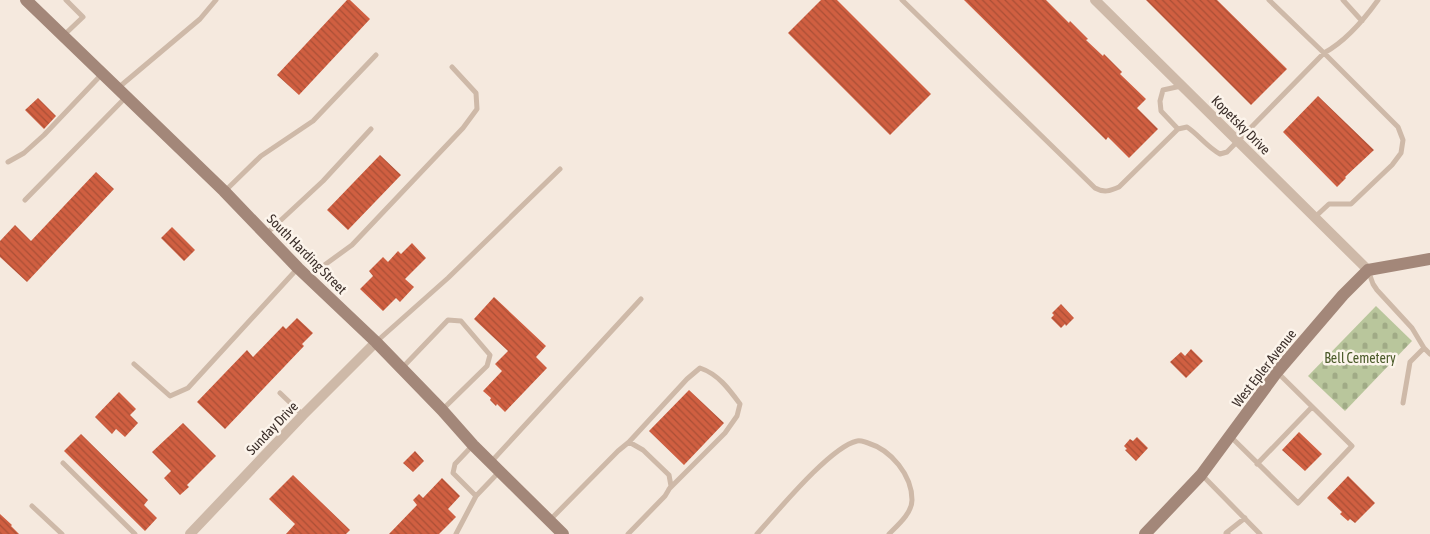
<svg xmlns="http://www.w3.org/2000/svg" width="1430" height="534" font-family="'Asap Condensed',sans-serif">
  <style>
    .cemetery { fill: url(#cemetery-stones) }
    .building { fill: url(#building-back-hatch) }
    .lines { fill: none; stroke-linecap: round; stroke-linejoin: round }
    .lane { stroke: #ceb9a8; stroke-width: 5 }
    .street { stroke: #ceb9a8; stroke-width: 10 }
    .secondary { stroke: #a38779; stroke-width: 12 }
    .labels { text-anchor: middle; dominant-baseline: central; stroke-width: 5; stroke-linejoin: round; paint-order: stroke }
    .street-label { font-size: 14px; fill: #3b2e29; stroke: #fcf4eb }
    .park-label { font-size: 14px; fill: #4b5b2a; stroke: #fcf4eb }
  </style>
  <defs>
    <pattern id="cemetery-stones" width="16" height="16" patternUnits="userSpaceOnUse" patternTransform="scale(1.25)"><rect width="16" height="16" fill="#b9c69c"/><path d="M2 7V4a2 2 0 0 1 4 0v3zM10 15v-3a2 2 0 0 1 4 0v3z" fill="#a0aa86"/></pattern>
    <pattern id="building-back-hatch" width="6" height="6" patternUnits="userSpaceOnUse" patternTransform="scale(1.25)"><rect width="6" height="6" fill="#d05f41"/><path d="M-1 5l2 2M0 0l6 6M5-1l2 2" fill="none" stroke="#aa4f36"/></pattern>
  </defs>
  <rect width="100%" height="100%" fill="#f5e9de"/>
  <path class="cemetery" d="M 1376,306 L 1412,341 L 1345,411 L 1308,376 Z"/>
  <path class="building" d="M 347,0 L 350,0 L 370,19 L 299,95 L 277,75 Z
    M 821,0 L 837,0 L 931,94 L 890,135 L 788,33 Z
    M 964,0 L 1046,0 L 1069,23 L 1070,21 L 1088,39 L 1086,40 L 1103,56 L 1104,54 L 1122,72 L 1120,74 L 1146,99 L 1137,108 L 1158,129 L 1129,158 L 1108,137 L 1106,140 Z
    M 1146,0 L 1217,0 L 1287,69 L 1251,105 Z
    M 1318,96 L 1374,150 L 1345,177 L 1346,178 L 1337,187 L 1283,132 Z
    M 38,98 L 56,116 L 44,129 L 25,110 Z
    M 380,155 L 401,175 L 348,230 L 327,210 Z
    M 96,172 L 114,189 L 27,282 L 0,257 L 0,241 L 15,225 L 31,241 Z
    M 172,227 L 195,250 L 184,261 L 161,238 Z
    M 412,243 L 426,258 L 405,279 L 414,287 L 400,302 L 396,298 L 383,311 L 360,289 L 373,276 L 369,271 L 383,257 L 388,262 L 398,251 L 401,254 Z
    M 494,297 L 546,346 L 536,357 L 547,368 L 505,412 L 497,404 L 496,406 L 490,400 L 491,398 L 483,391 L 502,371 L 495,364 L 508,351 L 474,319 Z
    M 1061,304 L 1074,318 L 1066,326 L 1065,324 L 1061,328 L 1051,318 L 1054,315 L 1052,313 Z
    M 297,318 L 313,333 L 302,344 L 304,346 L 225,429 L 197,402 L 247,350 L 253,357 L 283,326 L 286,329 Z
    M 1191,349 L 1203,361 L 1186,378 L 1170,362 L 1181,352 L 1185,356 Z
    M 689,390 L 724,423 L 684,465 L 649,431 Z
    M 119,392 L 136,409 L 130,415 L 138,423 L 125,437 L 116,429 L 112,434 L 95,417 Z
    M 183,423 L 216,456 L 187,485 L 189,487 L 180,495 L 164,478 L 171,471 L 152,452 Z
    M 1299,432 L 1322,454 L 1305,471 L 1282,450 Z
    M 81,434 L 148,500 L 144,505 L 157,518 L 145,531 L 64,451 Z
    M 1137,437 L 1148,448 L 1136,461 L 1125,450 L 1127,449 L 1124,446 L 1130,439 L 1133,441 Z
    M 415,451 L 424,461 L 413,472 L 403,463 Z
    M 293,475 L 350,530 L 346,534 L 286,534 L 295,524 L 269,499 Z
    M 1348,476 L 1375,503 L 1355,523 L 1350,519 L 1348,521 L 1340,514 L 1342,512 L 1327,498 Z
    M 442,478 L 460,496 L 448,509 L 456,517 L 439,534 L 389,534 L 417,505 L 413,500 L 419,494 L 423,498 Z
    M 0,514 L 12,525 L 11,526 L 19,534 L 0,534 Z"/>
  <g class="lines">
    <path class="lane" d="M 902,0 L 1095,188 C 1104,193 1110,191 1119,187 L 1178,129 L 1187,127 C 1199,135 1207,147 1220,154 L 1227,152 L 1324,53 L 1269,0
      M 1343,0 L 1362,21
      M 63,36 L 83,17 L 66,0
      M 118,88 L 200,19 L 216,0
      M 1178,129 L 1161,111 L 1160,101 L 1163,90 L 1181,86
      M 8,162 L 24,153 L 44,135 L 102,74
      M 225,191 L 261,156 L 313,121 L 376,55
      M 25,200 L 126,97
      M 1315,217 L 1329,204 L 1351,204 L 1392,165 L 1401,153 L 1403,140 L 1398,127 L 1324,53 C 1346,41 1363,21 1378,0
      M 266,234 L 323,181 L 371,129
      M 1368,270 L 1373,284 L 1377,290 L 1412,328 L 1424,348 L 1430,354
      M 308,277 L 352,245 L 463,128 L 477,109 L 476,93 L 452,67
      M 376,342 L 448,278 L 560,169
      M 134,364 L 170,396 L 188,388 L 298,268
      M 402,368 L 448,320 L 461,321 L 490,355 L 487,366 L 442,410
      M 280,393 L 303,415
      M 1403,403 L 1410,362 L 1424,348
      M 1230,436 L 1298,503 L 1352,446 L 1277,372
      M 629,442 L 687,379 L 700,368 C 718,374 729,389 740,404 L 737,416 L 725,433 L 669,489
      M 473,445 L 455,464 L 453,473 L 476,496 L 499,472
      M 491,462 L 641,299
      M 63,463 L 135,534
      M 1257,464 L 1312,407
      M 1202,475 L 1260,534
      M 32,506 L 62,534
      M 549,521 L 618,451 L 629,442 L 643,450 L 669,475 L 671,486 L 665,496 L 628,534
      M 456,534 L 476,496
      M 757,534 C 777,512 830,447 857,441 C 861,440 864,442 868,443 C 891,450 912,475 912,500 C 912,513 898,525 889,534
      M 1228,534 L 1226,533 L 1245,518"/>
    <path class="street" d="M 1095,0 L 1368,270
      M 190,534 L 303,415 L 376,342"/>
    <path class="secondary" d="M 26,0 L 224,191 L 298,268 L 376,342 L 442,410 L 473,445 L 563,534
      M 1145,534 L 1201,475 L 1277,372 L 1343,295 L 1368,270 L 1430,259"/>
  </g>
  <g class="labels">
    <g class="street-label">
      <text transform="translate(1241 125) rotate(45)">Kopetsky Drive</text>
      <text transform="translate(307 254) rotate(45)">South Harding Street</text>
      <text transform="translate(1264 368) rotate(-52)">West Epler Avenue</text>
      <text transform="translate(272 428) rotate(-46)">Sunday Drive</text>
    </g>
    <g class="park-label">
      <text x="1360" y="358">Bell Cemetery</text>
    </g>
  </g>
</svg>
